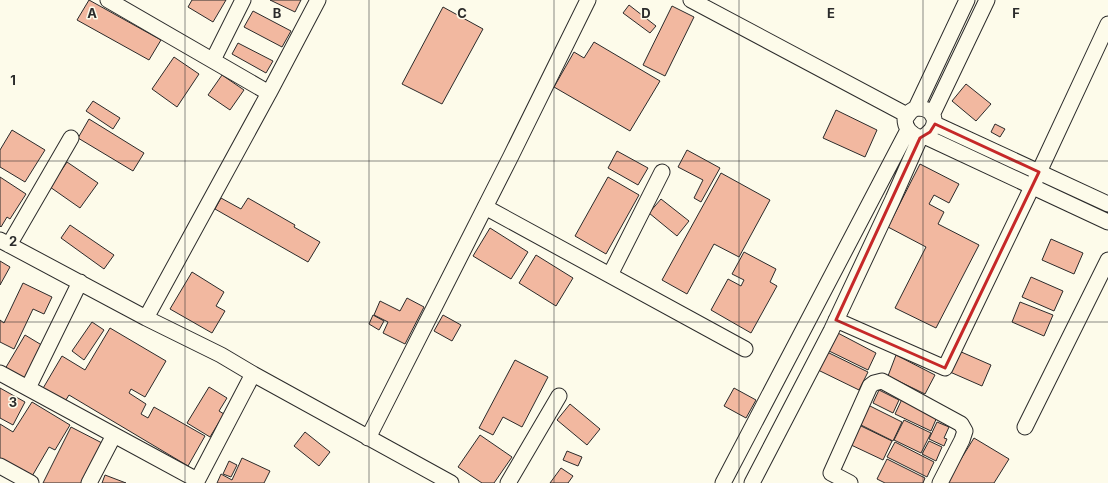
<svg xmlns="http://www.w3.org/2000/svg" width="1108" height="483" font-family="Inter,sans-serif">
  <style>
    .building { fill: #f2b8a0; stroke: #2b2b2b }
    .lines { fill: none; stroke-linecap: round; stroke-linejoin: round }
    .minor-casing { stroke: #2b2b2b; stroke-width: 17 }
    .minor { stroke: #fdfbea; stroke-width: 15 }
    .marked { fill: none; stroke: #c62828; stroke-width: 3; stroke-linejoin: round }
    .grid { fill: none; stroke: #2b2b2b; stroke-width: 1; stroke-opacity: 0.55 }
    .grid-label { font-size: 13px; text-anchor: middle; font-weight: bold; fill: #2b2b2b; stroke: #fdfbea; stroke-width: 3; stroke-linejoin: round; paint-order: stroke }
  </style>
  <rect width="100%" height="100%" fill="#fdfbea"/>
  <path class="building" d="M 89,0 L 161,40 L 149,60 L 77,20 Z
    M 192,0 L 226,0 L 213,22 L 188,7 Z
    M 270,0 L 301,0 L 295,12 Z
    M 629,5 L 656,26 L 650,33 L 623,13 Z
    M 672,6 L 694,17 L 665,76 L 643,65 Z
    M 443,7 L 483,29 L 442,104 L 402,84 Z
    M 253,11 L 291,31 L 282,47 L 244,27 Z
    M 594,42 L 660,81 L 630,131 L 554,87 L 574,52 L 584,58 Z
    M 238,43 L 273,61 L 266,73 L 232,54 Z
    M 174,57 L 199,74 L 177,107 L 152,89 Z
    M 222,75 L 244,90 L 230,110 L 208,95 Z
    M 966,84 L 991,104 L 976,121 L 952,101 Z
    M 93,101 L 120,118 L 113,129 L 86,111 Z
    M 836,110 L 877,130 L 865,157 L 823,138 Z
    M 89,119 L 144,153 L 133,171 L 78,138 Z
    M 995,124 L 1005,129 L 1000,137 L 991,132 Z
    M 12,130 L 45,150 L 25,182 L 0,167 L 0,150 Z
    M 687,150 L 720,168 L 701,202 L 694,198 L 703,180 L 678,167 Z
    M 617,151 L 648,168 L 638,185 L 608,168 Z
    M 67,162 L 98,183 L 80,208 L 50,187 Z
    M 920,164 L 959,184 L 949,203 L 934,195 L 929,204 L 944,212 L 938,224 L 979,245 L 936,328 L 895,308 L 926,247 L 888,227 Z
    M 721,173 L 770,200 L 739,257 L 714,244 L 687,294 L 662,280 Z
    M 0,177 L 26,194 L 10,219 L 7,217 L 1,227 L 0,226 Z
    M 608,177 L 639,195 L 606,254 L 575,236 Z
    M 221,198 L 241,209 L 248,198 L 295,225 L 294,227 L 320,242 L 308,262 L 215,209 Z
    M 661,199 L 689,221 L 677,236 L 649,213 Z
    M 70,225 L 114,255 L 104,269 L 61,238 Z
    M 490,228 L 528,252 L 511,279 L 473,256 Z
    M 1051,239 L 1083,253 L 1074,274 L 1042,260 Z
    M 744,252 L 776,269 L 770,282 L 777,286 L 751,333 L 711,310 L 728,279 L 741,286 L 744,280 L 732,274 Z
    M 536,255 L 573,278 L 556,306 L 519,283 Z
    M 0,261 L 10,267 L 0,285 Z
    M 192,272 L 224,292 L 216,306 L 225,311 L 212,333 L 170,309 Z
    M 1031,277 L 1063,291 L 1054,311 L 1022,297 Z
    M 23,283 L 52,297 L 44,314 L 33,309 L 14,349 L 0,342 L 0,320 L 4,323 Z
    M 407,298 L 424,307 L 405,344 L 383,333 L 388,322 L 374,315 L 380,301 L 400,311 Z
    M 1020,302 L 1053,315 L 1044,336 L 1012,322 Z
    M 373,315 L 384,321 L 379,330 L 369,324 Z
    M 443,315 L 461,325 L 452,341 L 434,331 Z
    M 92,322 L 104,330 L 84,360 L 72,351 Z
    M 110,328 L 166,361 L 145,397 L 131,389 L 129,393 L 146,404 L 141,414 L 148,418 L 154,407 L 205,436 L 188,466 L 69,395 L 64,403 L 42,390 L 62,356 L 85,370 Z
    M 834,331 L 876,353 L 868,370 L 825,349 Z
    M 25,335 L 45,347 L 25,381 L 5,369 Z
    M 825,351 L 868,372 L 859,390 L 816,369 Z
    M 959,351 L 991,365 L 982,386 L 950,372 Z
    M 896,355 L 935,375 L 925,394 L 888,376 Z
    M 515,360 L 548,377 L 522,427 L 503,417 L 493,435 L 479,428 Z
    M 209,387 L 227,398 L 219,411 L 224,414 L 210,437 L 187,423 Z
    M 0,388 L 25,402 L 13,425 L 0,418 Z
    M 734,388 L 756,400 L 746,418 L 724,406 Z
    M 879,390 L 899,400 L 893,413 L 873,403 Z
    M 902,399 L 937,417 L 931,431 L 895,414 Z
    M 32,402 L 70,425 L 55,450 L 49,447 L 31,478 L 0,459 L 0,424 L 13,432 Z
    M 570,404 L 600,429 L 587,445 L 557,420 Z
    M 868,405 L 902,422 L 893,441 L 859,424 Z
    M 904,420 L 931,433 L 921,453 L 894,440 Z
    M 937,422 L 949,427 L 944,438 L 947,439 L 944,446 L 929,439 Z
    M 859,425 L 892,441 L 883,460 L 849,444 Z
    M 71,427 L 104,444 L 85,483 L 43,483 Z
    M 305,432 L 330,452 L 319,466 L 294,446 Z
    M 480,435 L 512,457 L 494,483 L 482,483 L 458,467 Z
    M 974,438 L 1009,459 L 994,483 L 946,483 Z
    M 929,441 L 942,447 L 936,461 L 922,454 Z
    M 895,442 L 934,462 L 927,477 L 887,457 Z
    M 567,451 L 582,457 L 578,466 L 563,460 Z
    M 242,458 L 270,471 L 264,483 L 217,483 L 221,474 L 232,480 Z
    M 887,459 L 925,478 L 923,483 L 885,483 L 877,479 Z
    M 229,461 L 237,465 L 231,477 L 223,474 Z
    M 561,468 L 573,476 L 568,483 L 550,483 Z
    M 105,475 L 126,483 L 102,483 Z"/>
  <g class="lines">
    <g class="minor-casing">
      <path id="minor" d="M 108,0 L 269,93 L 146,318
        M 691,0 L 907,115
        M 213,60 L 243,0
        M 269,93 L 318,0
        M 916,108 C 938,107 941,130 920,138 C 911,134 905,129 905,119 L 911,111 L 916,108 L 967,0
        M 932,115 L 987,0
        M 935,124 L 1108,204
        M 924,136 L 1108,222
        M 485,207 L 745,349
        M 0,240 L 146,318 L 221,355 L 253,374 L 196,483
        M 9,245 L 71,138
        M 610,275 L 662,172
        M 836,320 L 945,368 L 1032,187 L 1108,24
        M 0,373 L 114,435
        M 253,374 L 451,483
        M 28,388 L 80,282
        M 1025,427 L 1108,260
        M 368,438 L 511,156 L 588,0
        M 0,466 L 31,483
        M 89,483 L 114,435 L 197,480
        M 508,483 L 559,396
        M 723,483 L 908,130
        M 752,483 L 831,331 L 893,199 L 920,138
        M 850,483 L 831,473 L 870,386 L 874,383 L 882,381 L 961,424 L 965,431 L 962,440 L 940,483"/>
    </g>
    <use href="#minor" class="minor"/>
  </g>
  <path class="marked" d="M 935,124 L 1039,172 L 945,368 L 836,320 L 920,138 L 930,132 Z"/>
  <path class="grid" d="M 185,0 L 185,483M 369,0 L 369,483M 554,0 L 554,483M 739,0 L 739,483M 923,0 L 923,483M 0,161 L 1108,161M 0,322 L 1108,322"/>
  <g class="grid-label">
    <text x="92" y="18">A</text>
    <text x="277" y="18">B</text>
    <text x="462" y="18">C</text>
    <text x="646" y="18">D</text>
    <text x="831" y="18">E</text>
    <text x="1016" y="18">F</text>
    <text x="13" y="85">1</text>
    <text x="13" y="246">2</text>
    <text x="13" y="407">3</text>
  </g>
</svg>
